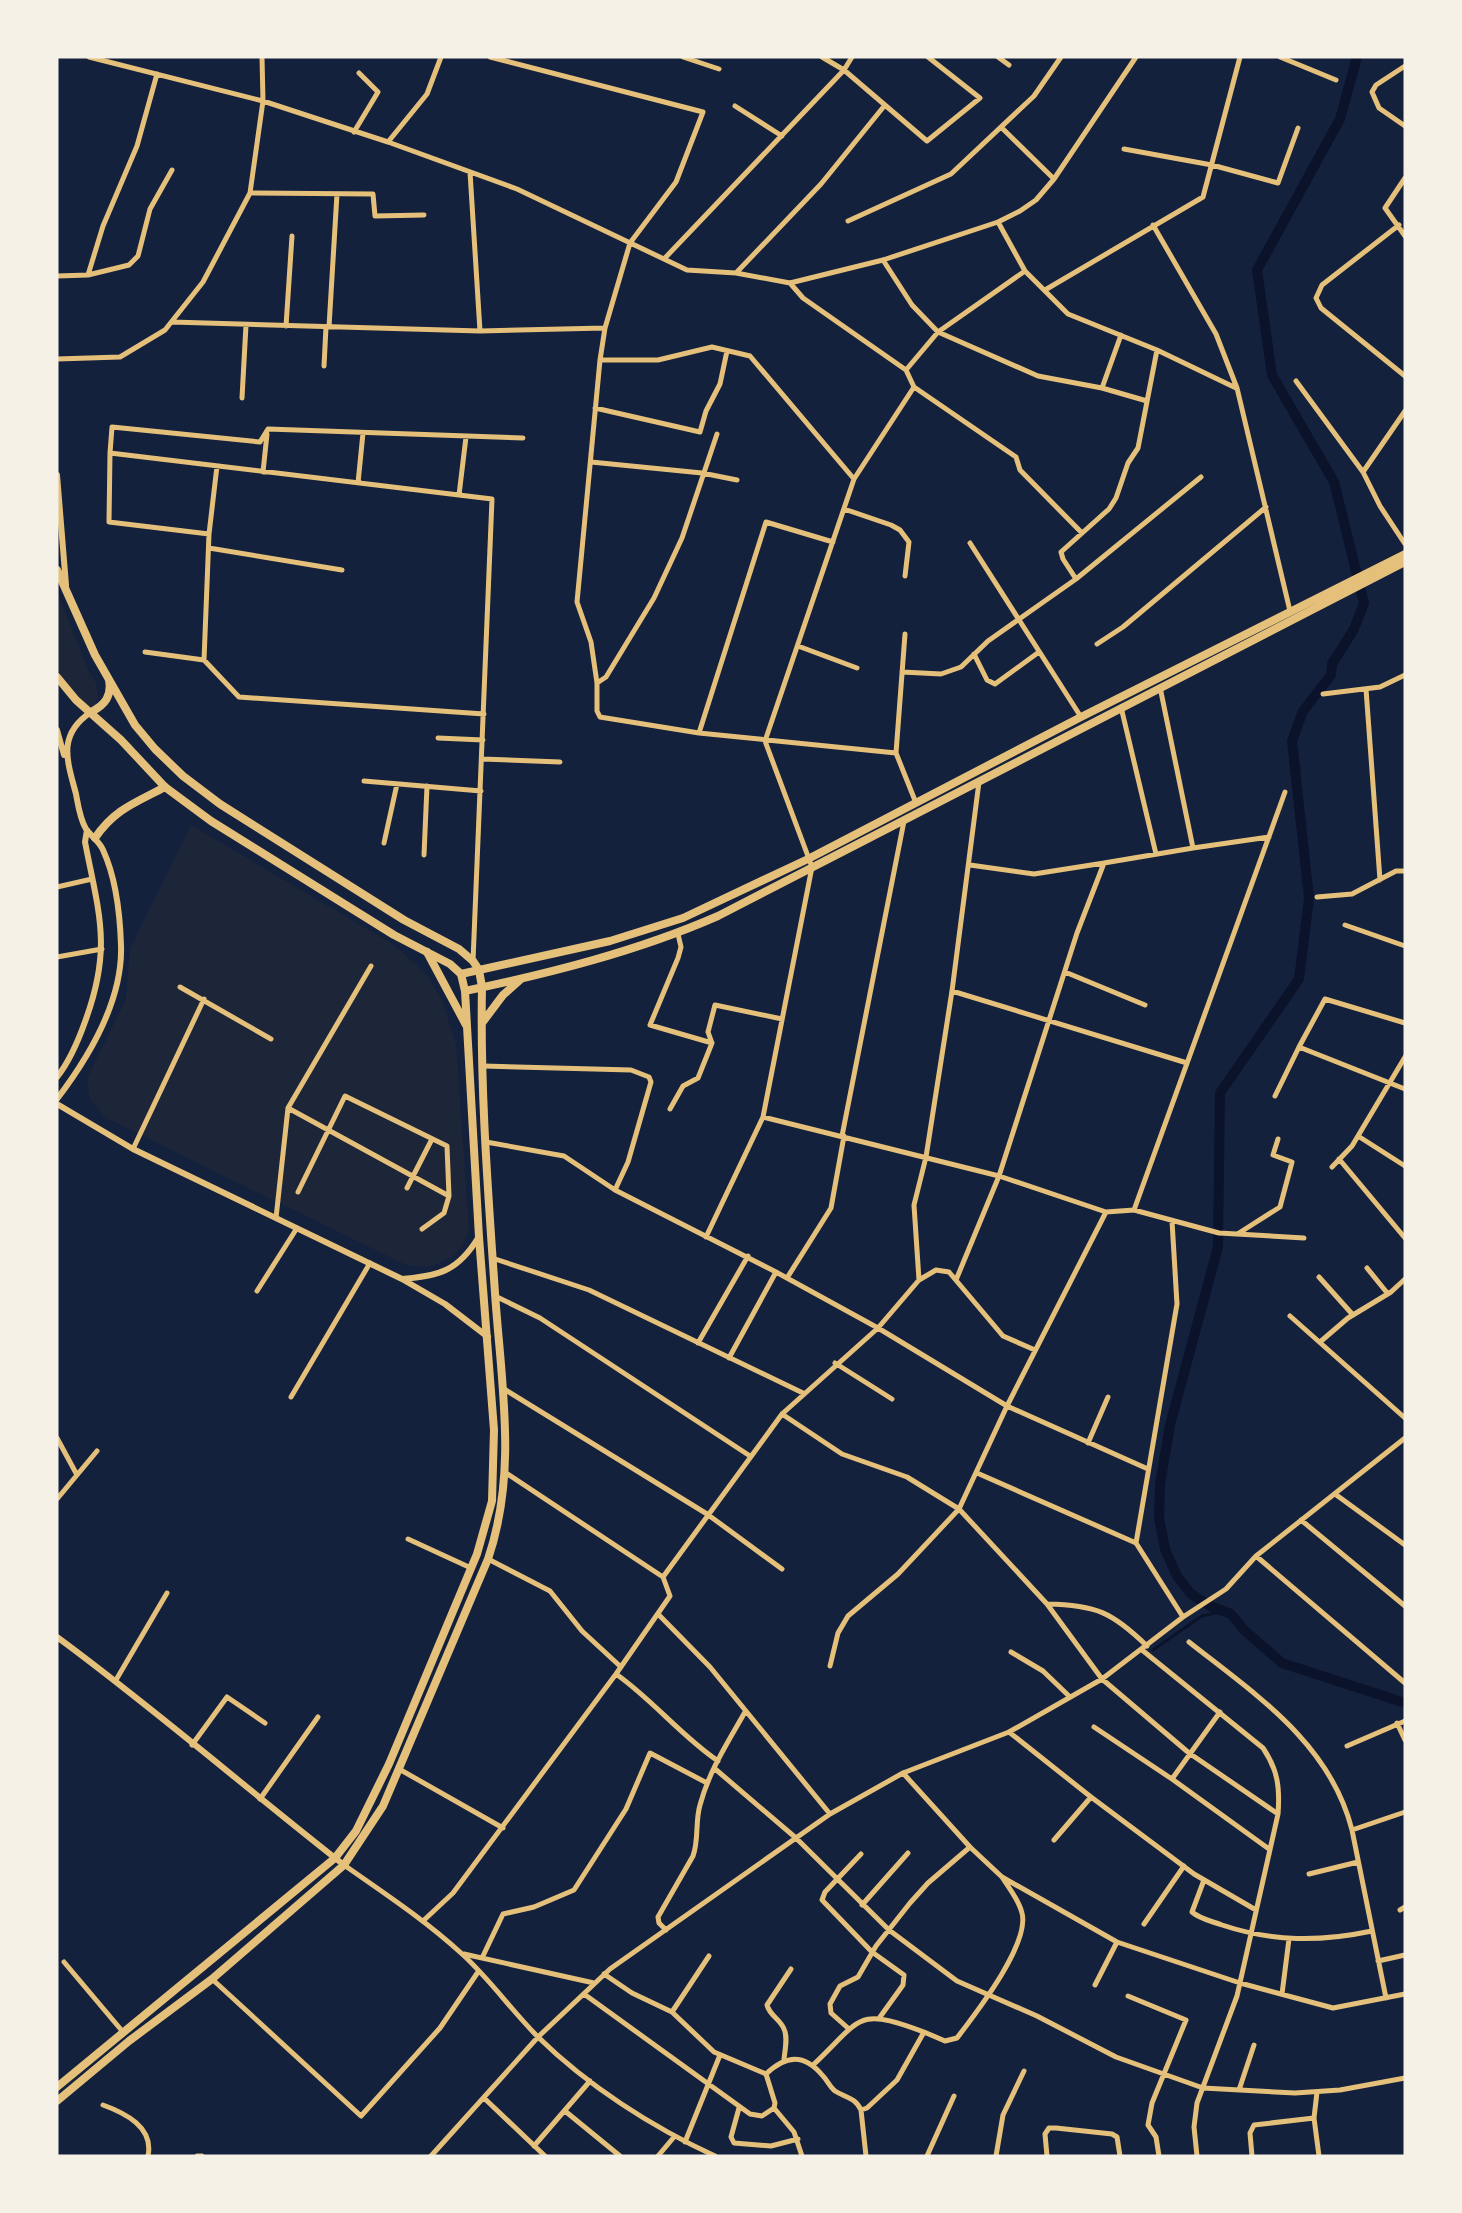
<svg xmlns="http://www.w3.org/2000/svg" width="1462" height="2213" font-family="'IBM Plex Sans',sans-serif">
  <style>
    .green { fill: #1d2539 }
    .lines { fill: none; stroke-linecap: round; stroke-linejoin: round }
    .stream { stroke: #0b132b; stroke-width: 3 }
    .canal { stroke: #0b132b; stroke-width: 10 }
    .minor { stroke: #e5c07b; stroke-width: 5 }
    .tertiary { stroke: #e5c07b; stroke-width: 6 }
    .primary { stroke: #e5c07b; stroke-width: 8 }
    .trunk { stroke: #e5c07b; stroke-width: 8 }
  </style>
  <rect width="100%" height="100%" fill="#14213d"/>
  <path class="green" d="M 57,592 L 90,674 L 96,683 L 99,698 L 94,707 C 81,705 62,684 57,672 C 54,661 57,607 57,592 Z
    M 191,825 L 394,945 L 426,974 L 441,998 L 456,1044 L 469,1229 C 463,1259 430,1274 402,1263 L 106,1118 L 90,1099 L 87,1079 L 126,999 L 130,949 Z"/>
  <g class="lines">
    <path class="stream" d="M 1153,1650 L 1202,1616 L 1224,1611"/>
    <path class="canal" d="M 1357,57 L 1340,119 L 1257,270 L 1272,375 L 1334,482 L 1364,603 L 1354,629 L 1332,664 L 1331,675 L 1303,711 L 1292,741 L 1309,898 L 1299,979 L 1220,1093 L 1218,1247 L 1170,1425 L 1160,1484 L 1159,1518 L 1165,1549 L 1177,1576 L 1191,1594 L 1210,1606 L 1231,1614 L 1243,1629 L 1282,1663 L 1405,1703"/>
    <path class="minor" d="M 89,57 L 263,101 L 388,142 L 517,189 L 687,270 L 736,273 L 821,184 L 885,105
      M 490,57 L 703,112 L 676,182 L 630,243 L 605,328 L 600,360 L 577,602 L 591,642 L 597,683 L 597,711 L 600,717 L 699,733 L 896,753
      M 683,57 L 719,69
      M 822,57 L 844,70 L 927,141 L 980,98 L 928,57
      M 998,57 L 1009,65
      M 1280,57 L 1336,80
      M 1405,66 L 1376,85 L 1372,92 L 1379,108 L 1405,126
      M 735,106 L 782,136
      M 1002,128 L 1054,179
      M 354,132 L 378,92 L 359,73
      M 388,142 L 427,94 L 441,57
      M 1124,149 L 1212,165 L 1278,183 L 1298,128
      M 470,172 L 480,331
      M 1405,178 L 1385,208 L 1405,236
      M 250,193 L 373,194 L 375,216 L 424,215
      M 848,221 L 951,174 L 1034,96 L 1061,57
      M 998,222 L 1025,271 L 1068,314 L 1157,350 L 1236,388
      M 1153,225 L 1216,334 L 1237,388 L 1290,611
      M 1399,225 L 1322,285 L 1316,298 L 1321,308 L 1405,376
      M 664,259 L 844,70 L 852,57
      M 883,260 L 912,305 L 938,332 L 1038,376 L 1102,388 L 1121,335
      M 1025,271 L 938,332 L 906,370 L 914,387 L 1016,457 L 1020,470 L 1082,533
      M 736,273 L 790,283 L 883,260 L 998,222 L 1020,211 L 1036,200 L 1054,179 L 1136,57
      M 88,275 L 129,265 L 138,256 L 150,209 L 172,170
      M 57,276 L 88,275 L 103,226 L 137,146 L 157,74
      M 790,283 L 803,298 L 906,370
      M 1045,290 L 1203,197 L 1240,57
      M 172,322 L 480,331 L 605,328
      M 286,326 L 292,236
      M 329,327 L 337,194
      M 57,359 L 120,357 L 165,330 L 203,282 L 250,193 L 263,101 L 262,57
      M 600,360 L 658,360 L 712,347 L 750,356 L 854,479
      M 324,366 L 326,327
      M 1296,381 L 1363,472 L 1380,506 L 1405,544
      M 1102,388 L 1147,401
      M 242,398 L 246,325
      M 595,408 L 700,432 L 706,411 L 720,384 L 727,351
      M 110,453 L 112,427 L 260,442 L 268,429 L 523,438
      M 591,462 L 702,473 L 737,480
      M 263,472 L 267,434
      M 1363,472 L 1405,411
      M 358,483 L 363,433
      M 459,495 L 466,437
      M 844,509 L 891,525 L 900,530 L 909,542 L 905,576
      M 209,534 L 109,522 L 110,453 L 492,499 L 473,961
      M 970,543 L 1081,717
      M 209,548 L 342,570
      M 1076,579 L 1063,559 L 1061,552 L 1109,509 L 1116,498 L 1128,463 L 1138,448 L 1157,350
      M 905,634 L 896,753 L 916,803
      M 1097,644 L 1123,627 L 1266,507
      M 798,646 L 857,668
      M 145,652 L 204,660 L 239,697 L 484,714
      M 974,654 L 987,680 L 995,684 L 1039,652
      M 204,660 L 209,534 L 217,466
      M 902,672 L 941,674 L 961,667 L 988,641 L 1076,579 L 1201,477
      M 597,683 L 606,677 L 654,598 L 682,538 L 717,434
      M 1160,687 L 1193,848 L 1269,837
      M 1366,689 L 1380,880
      M 1323,694 L 1380,687 L 1405,675
      M 1121,707 L 1156,854
      M 699,733 L 766,522 L 833,542
      M 438,738 L 483,740
      M 482,759 L 560,762
      M 364,781 L 481,791
      M 384,843 L 397,784
      M 424,855 L 427,786
      M 970,865 L 1034,874 L 1104,863
      M 57,887 L 92,879
      M 1317,897 L 1352,894 L 1396,871 L 1405,871
      M 1345,925 L 1405,946
      M 678,934 L 681,947 L 678,958 L 650,1025 L 712,1043
      M 57,957 L 102,949
      M 1065,972 L 1145,1005
      M 180,987 L 271,1039
      M 952,991 L 1187,1063
      M 1299,1047 L 1325,999 L 1405,1023
      M 483,1066 L 631,1070 L 649,1077 L 651,1082 L 628,1162 L 615,1190
      M 1275,1096 L 1299,1047 L 1405,1089
      M 288,1108 L 449,1196
      M 670,1109 L 683,1086 L 698,1078 L 712,1043 L 708,1032 L 715,1005 L 782,1019
      M 763,1117 L 812,867 L 765,741 L 854,479 L 914,387
      M 842,1136 L 904,821
      M 1358,1136 L 1405,1166
      M 486,1142 L 564,1156 L 615,1190 L 776,1272 L 878,1328 L 1007,1406 L 1148,1469
      M 133,1149 L 204,999
      M 1339,1159 L 1405,1238
      M 1332,1167 L 1352,1146 L 1405,1057
      M 407,1188 L 432,1139
      M 298,1192 L 345,1096 L 447,1146 L 449,1196 L 444,1213 L 422,1229
      M 1134,1210 L 1219,1233 L 1304,1238
      M 276,1218 L 288,1108 L 371,966
      M 1239,1233 L 1280,1207 L 1292,1162 L 1273,1155 L 1278,1139
      M 706,1237 L 763,1117 L 999,1176 L 1106,1212
      M 492,1258 L 589,1290 L 803,1393
      M 1367,1268 L 1388,1294
      M 1319,1277 L 1353,1315
      M 787,1278 L 831,1208 L 844,1136
      M 919,1280 L 936,1270 L 949,1272 L 1003,1336 L 1035,1350
      M 956,1280 L 999,1176 L 1077,933 L 1104,863 L 1193,848
      M 257,1291 L 297,1228
      M 495,1296 L 540,1318 L 750,1456
      M 1290,1316 L 1405,1418
      M 1320,1342 L 1348,1318 L 1391,1292 L 1405,1279
      M 698,1343 L 748,1256
      M 729,1358 L 776,1272
      M 835,1363 L 892,1399
      M 504,1389 L 707,1514 L 782,1569
      M 291,1397 L 370,1263
      M 782,1414 L 842,1454 L 907,1477 L 959,1509 L 1047,1604 L 1102,1679 L 1189,1753 L 1278,1814
      M 57,1438 L 77,1475
      M 1088,1443 L 1108,1397
      M 506,1473 L 663,1577
      M 977,1473 L 1136,1543 L 1183,1617
      M 1335,1494 L 1405,1545
      M 57,1499 L 97,1451
      M 1301,1520 L 1405,1606
      M 408,1539 L 471,1568
      M 1136,1543 L 1177,1304 L 1172,1221
      M 1256,1556 L 1405,1683
      M 488,1559 L 550,1591 L 582,1631 L 621,1667
      M 1047,1604 C 1096,1605 1112,1612 1147,1646
      M 658,1614 L 710,1667 L 830,1814
      M 1189,1642 C 1256,1695 1330,1743 1352,1830
      M 1142,1650 L 1263,1748 C 1278,1770 1280,1788 1278,1814 L 1237,1996 L 1197,2103 L 1194,2127 L 1197,2156
      M 1011,1652 L 1043,1671 L 1070,1697
      M 830,1666 L 838,1633 L 848,1616 L 898,1574 L 959,1509 L 1007,1406 L 1106,1212 L 1134,1210 L 1285,792
      M 616,1674 C 653,1700 681,1736 718,1761
      M 116,1680 L 167,1593
      M 1397,1723 L 1405,1740
      M 1094,1727 L 1172,1779 L 1269,1849
      M 1009,1732 L 1091,1797 L 1194,1874 L 1256,1910
      M 192,1745 L 227,1697 L 265,1723
      M 1347,1746 L 1405,1721
      M 714,1768 L 796,1838 L 889,1930 L 957,1981 L 1037,2016 L 1116,2057 L 1203,2088 L 1295,2093 L 1340,2090 L 1405,2078
      M 399,1769 L 503,1828
      M 903,1773 L 970,1847 L 1002,1877 L 1117,1942 L 1240,1983 L 1333,2008 L 1405,1994
      M 1172,1779 L 1220,1712
      M 260,1799 L 318,1717
      M 1054,1840 L 1091,1797
      M 861,1854 L 825,1892 L 822,1900 L 872,1952 L 904,1975 L 903,1985 L 880,2017
      M 344,1865 C 384,1893 425,1920 461,1953 C 489,1978 511,2010 538,2037 C 588,2086 652,2127 715,2156
      M 1309,1874 L 1358,1862
      M 1204,1880 L 1192,1912 C 1200,1919 1211,1921 1222,1925 C 1273,1942 1320,1942 1372,1931
      M 862,1905 L 908,1853
      M 1400,1910 L 1405,1907
      M 423,1921 L 453,1893 L 616,1674 L 670,1596 L 663,1577 L 782,1414 L 878,1328 L 919,1280 L 914,1205 L 926,1157 L 952,991 L 979,782
      M 1144,1924 L 1184,1866
      M 666,1930 L 659,1923 L 658,1917 L 693,1856 C 699,1840 695,1822 700,1805 C 709,1771 728,1742 745,1712
      M 464,1954 L 594,1983
      M 482,1958 L 503,1914 L 534,1907 L 574,1890 L 626,1809 L 650,1753 L 707,1783
      M 1378,1961 L 1405,1955
      M 64,1962 L 123,2032
      M 604,1974 L 632,1993 L 672,2012 L 714,2052 L 766,2074
      M 212,1979 L 361,2116 L 440,2028 L 478,1972
      M 1095,1985 L 1117,1942
      M 584,1994 L 750,2114 L 762,2116 L 774,2108 L 775,2103 L 766,2074 C 786,2055 804,2053 823,2076 C 827,2080 830,2087 835,2091 C 846,2098 855,2097 861,2110 L 867,2108 L 897,2080 L 924,2032 L 945,2041 L 957,2038 C 976,2013 1030,1944 1022,1913 C 1019,1900 1009,1888 1002,1877
      M 1282,1994 L 1289,1939
      M 1128,1996 L 1186,2020 L 1152,2103 L 1148,2125 L 1156,2137 L 1159,2156
      M 1386,1998 L 1352,1830 L 1405,1812
      M 672,2012 L 709,1956
      M 849,2029 L 831,2013 L 830,2004 L 840,1986 L 858,1977 L 876,1946 L 910,1903 L 928,1883 L 970,1847
      M 784,2059 C 785,2050 788,2037 784,2029 C 780,2019 770,2016 767,2005 L 791,1969
      M 813,2065 C 862,2019 855,2006 924,2032
      M 1239,2090 L 1254,2045
      M 1317,2092 L 1314,2118 L 1319,2156
      M 484,2098 L 545,2156
      M 103,2105 C 125,2113 154,2127 148,2156
      M 739,2108 L 731,2137 L 734,2143 L 771,2146 L 798,2139
      M 774,2108 L 794,2132 L 802,2156
      M 861,2110 L 866,2156
      M 565,2111 L 620,2156
      M 685,2142 L 720,2055
      M 534,2146 L 590,2081
      M 197,2156 L 202,2156
      M 431,2156 L 538,2037 L 610,1969 L 830,1814 L 903,1773 L 1009,1732 L 1102,1679 L 1183,1617 L 1226,1589 L 1256,1556 L 1405,1438
      M 658,2156 L 674,2137
      M 927,2156 L 954,2096
      M 996,2156 L 1003,2115 L 1024,2071
      M 1047,2156 L 1045,2134 L 1049,2128 L 1056,2128 L 1112,2134 L 1117,2137 L 1120,2156
      M 1252,2156 L 1250,2133 L 1254,2125 L 1314,2118"/>
    <path class="tertiary" d="M 57,475 L 66,585
      M 57,730 L 64,755
      M 57,1077 C 70,1061 79,1039 86,1019 C 112,947 99,914 85,842 L 87,830
      M 57,1099 C 89,1057 123,1000 121,945 C 120,915 116,878 103,850 C 100,842 91,836 86,829 C 80,819 78,805 76,794 C 67,760 57,735 91,712
      M 57,1104 L 133,1149 L 402,1279 L 445,1304 L 488,1337
      M 402,1279 C 439,1276 458,1271 478,1238
      M 57,1637 C 155,1709 248,1790 344,1865"/>
    <path class="primary" d="M 57,570 L 95,655 L 135,725 L 155,749 L 183,776 L 220,804 L 404,920 L 459,949 L 473,961 L 479,970
      M 57,677 L 76,700 L 121,740 L 165,787 L 211,821 L 394,935 L 450,964 L 461,974
      M 91,712 C 105,705 112,696 109,680"/>
    <path class="trunk" d="M 95,838 C 115,809 135,803 165,787
      M 427,952 L 466,1025
      M 465,991 C 551,973 638,951 718,916 L 1405,562
      M 482,1023 L 503,995 L 521,979
      M 57,2087 L 335,1858 L 356,1831 L 389,1764 L 477,1554 L 492,1501 L 494,1430 L 479,1237 L 465,991 L 461,974 L 610,941 L 683,918 L 808,859 L 1081,717 L 1405,554
      M 57,2101 L 129,2041 L 212,1979 L 344,1865 L 383,1806 L 488,1559 C 518,1471 501,1383 495,1293 C 488,1191 480,1089 482,987 L 479,970"/>
  </g>
  <rect width="1462" height="2213" fill="none" stroke="#f6f1e7" stroke-width="117"/>
</svg>
